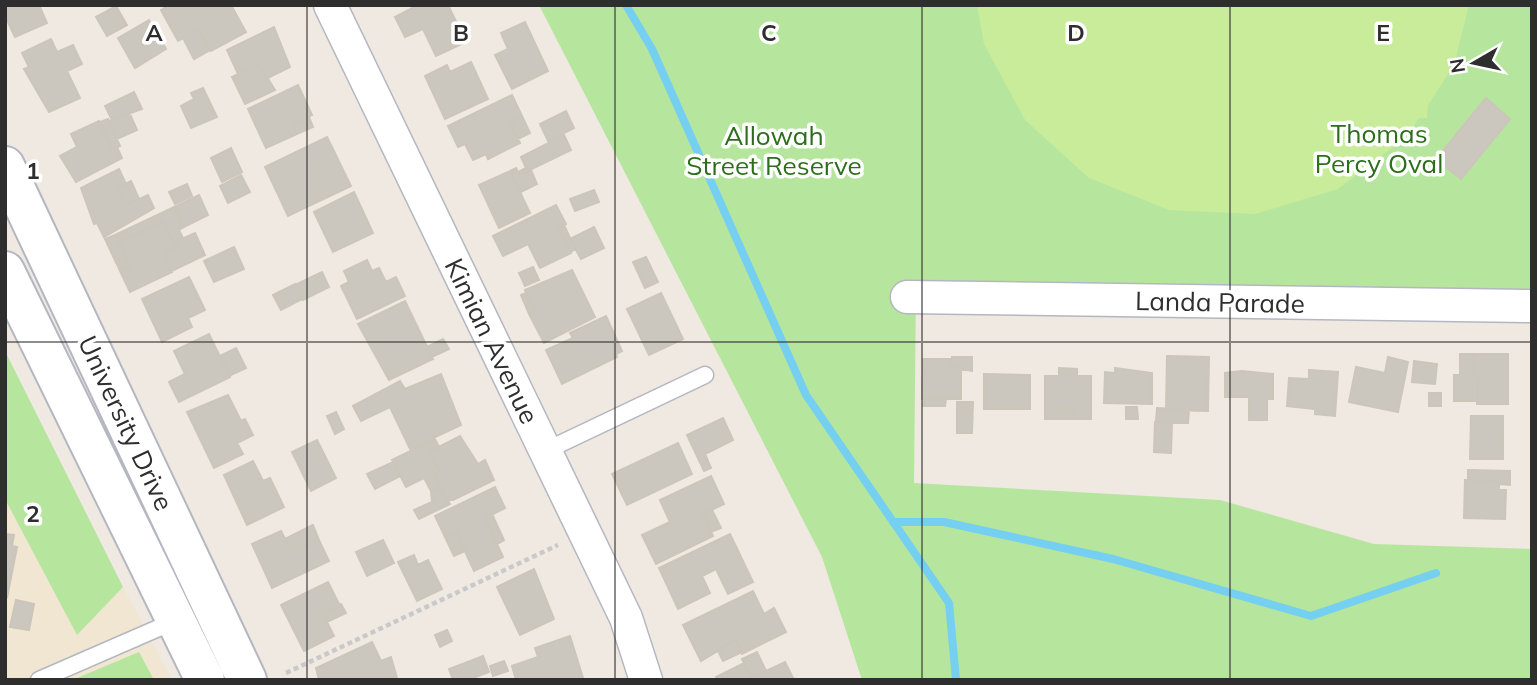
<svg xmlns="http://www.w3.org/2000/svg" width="1537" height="685" font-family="Mulish,sans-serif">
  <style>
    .education { fill: #f0e6d1 }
    .green { fill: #b6e59e }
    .pitch { fill: #c9ec9a }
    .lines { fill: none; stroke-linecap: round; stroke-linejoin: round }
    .stream { stroke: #75cff0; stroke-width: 8 }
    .building { fill: #cbc7bf; stroke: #cbc5ba; stroke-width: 2 }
    .lane-casing { stroke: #b4b7c1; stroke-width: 19 }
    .street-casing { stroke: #b4b7c1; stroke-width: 35 }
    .secondary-casing { stroke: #b4b7c1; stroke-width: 42 }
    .path { stroke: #c9c9c9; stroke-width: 4.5; stroke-dasharray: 5 3.5; stroke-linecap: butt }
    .lane { stroke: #fff; stroke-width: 16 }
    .street { stroke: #fff; stroke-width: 32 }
    .secondary { stroke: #fff; stroke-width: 38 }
    .grid { fill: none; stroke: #2e2e2e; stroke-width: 2; stroke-opacity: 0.55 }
    .labels { text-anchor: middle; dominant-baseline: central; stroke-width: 7; stroke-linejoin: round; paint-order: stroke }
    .park-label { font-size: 26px; fill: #2c6e1b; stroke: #fff }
    .street-label { font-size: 26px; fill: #2e2e2e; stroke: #fff }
    .grid-label { font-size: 23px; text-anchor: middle; font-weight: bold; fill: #2e2e2e; stroke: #fff; stroke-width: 7; stroke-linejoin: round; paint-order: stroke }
  </style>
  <rect width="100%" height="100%" fill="#efe9e1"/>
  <path class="education" d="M 5,351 L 123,587 L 172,680 L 5,680 Z"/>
  <path class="green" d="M 539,5 L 1532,5 L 1532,293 L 916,285 L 914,483 L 1220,500 L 1374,544 L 1532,549 L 1532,680 L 862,680 L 822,557 Z
    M 5,351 L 123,587 L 77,635 L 5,499 Z
    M 139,652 L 154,680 L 77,678 Z"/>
  <path class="pitch" d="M 977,5 L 1469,5 L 1454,65 L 1428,105 L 1427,118 L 1419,118 L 1406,137 L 1338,189 L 1255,214 L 1169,210 L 1089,178 L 1025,120 L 984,44 Z"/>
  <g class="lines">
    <path class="stream" d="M 626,5 L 652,49 L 806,395 L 949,603 L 956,680
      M 893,522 L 944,522 L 1113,559 L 1311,616 L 1436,573"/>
  </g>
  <path class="building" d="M 5,5 L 39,5 L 47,23 L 15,37 L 5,16 Z
    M 169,5 L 231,5 L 246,32 L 211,51 L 199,29 L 178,41 L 161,10 Z
    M 418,5 L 448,5 L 466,42 L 436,56 L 423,29 L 405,37 L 395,17 Z
    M 116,6 L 127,25 L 107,36 L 96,17 Z
    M 149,20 L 166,49 L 135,68 L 118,38 Z
    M 525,22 L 548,71 L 512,89 L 495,55 L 508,49 L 501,33 Z
    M 274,27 L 290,67 L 266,79 L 259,64 L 238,74 L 227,50 Z
    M 199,29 L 210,50 L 194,59 L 183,38 Z
    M 51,39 L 57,52 L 73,45 L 82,64 L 67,71 L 80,98 L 49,112 L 24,69 L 29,67 L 22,53 Z
    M 471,62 L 488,99 L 445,119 L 425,76 L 447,65 L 450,72 Z
    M 259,64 L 275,90 L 245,104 L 232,77 Z
    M 298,85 L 312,115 L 292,124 L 297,134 L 266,148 L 248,109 Z
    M 203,88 L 217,117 L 191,128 L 181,106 L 194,99 L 191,93 Z
    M 134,92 L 142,109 L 112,120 L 105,106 Z
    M 512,95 L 522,116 L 510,122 L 520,143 L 488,159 L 486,154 L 473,160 L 465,144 L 458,147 L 448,126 Z
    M 1486,98 L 1510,119 L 1461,179 L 1436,159 Z
    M 566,111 L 574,128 L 548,141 L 540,124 Z
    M 129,112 L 137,130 L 117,139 L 109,121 Z
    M 522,116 L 530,133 L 518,139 L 510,122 Z
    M 309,117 L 313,127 L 297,134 L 292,124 Z
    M 108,119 L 120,146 L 113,149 L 100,122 Z
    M 99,121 L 113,149 L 117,147 L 122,158 L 76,182 L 60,156 L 77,147 L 71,134 Z
    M 564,135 L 571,150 L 519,175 L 518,172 L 526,168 L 521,157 Z
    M 327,137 L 351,186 L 288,216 L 265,167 Z
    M 231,148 L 242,172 L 222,182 L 211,158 Z
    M 516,168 L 519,175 L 531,170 L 537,184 L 521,192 L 510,171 Z
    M 119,169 L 126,184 L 117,188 L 126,205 L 148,195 L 154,208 L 104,237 L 97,223 L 94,224 L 81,188 Z
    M 510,171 L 530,213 L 499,228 L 479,185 Z
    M 241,175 L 250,192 L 228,203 L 220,186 Z
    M 131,181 L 139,199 L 126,205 L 117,188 Z
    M 187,184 L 192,196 L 175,204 L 169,192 Z
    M 594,190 L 599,202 L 575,211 L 570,199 Z
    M 354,192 L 373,233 L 333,252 L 314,212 Z
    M 199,195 L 208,215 L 184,227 L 174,207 Z
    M 556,205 L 566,224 L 559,228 L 571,253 L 540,268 L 528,244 L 503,256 L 493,236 Z
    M 174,207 L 184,227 L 179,230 L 183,238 L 173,243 L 163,221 L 119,242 L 115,235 Z
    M 163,221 L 176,247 L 164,253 L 172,272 L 130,292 L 120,271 L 130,266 L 119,242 Z
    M 564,225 L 575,249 L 571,252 L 559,228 Z
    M 594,227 L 604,248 L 581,259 L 570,239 Z
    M 195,233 L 205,255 L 172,271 L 164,253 L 176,247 L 173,243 Z
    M 115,235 L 130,266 L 120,271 L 105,239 Z
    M 234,247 L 244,269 L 214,282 L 204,261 Z
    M 646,257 L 658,282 L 645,288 L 633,262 Z
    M 367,260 L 372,271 L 379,268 L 386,282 L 396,277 L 405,296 L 357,319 L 341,286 L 349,282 L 344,271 Z
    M 533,267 L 539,280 L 525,286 L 519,273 Z
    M 572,270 L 595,317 L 544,343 L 529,314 L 535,311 L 525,290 Z
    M 322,272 L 329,287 L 303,300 L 295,285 Z
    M 189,277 L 205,310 L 188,318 L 192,327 L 162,342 L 142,299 Z
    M 295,284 L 302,299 L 281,310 L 273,295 Z
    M 526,293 L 535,311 L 529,314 L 521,295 Z
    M 661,293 L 683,339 L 649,355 L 627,309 Z
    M 405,301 L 433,359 L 389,380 L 358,324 Z
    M 606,316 L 622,351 L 616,354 L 617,357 L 562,384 L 546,350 L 573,338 L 570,333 Z
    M 209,334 L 230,377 L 179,402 L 169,382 L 185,374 L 174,351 Z
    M 443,339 L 449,349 L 432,357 L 427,347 Z
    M 236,348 L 246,368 L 229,376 L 220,356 Z
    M 1460,354 L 1473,354 L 1473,374 L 1478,374 L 1477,401 L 1454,401 L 1454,375 L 1460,375 Z
    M 1473,354 L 1508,354 L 1508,404 L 1477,404 L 1478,374 L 1473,374 Z
    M 1167,356 L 1209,357 L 1208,411 L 1166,410 Z
    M 952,357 L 972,357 L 972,371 L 952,367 Z
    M 1388,357 L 1408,362 L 1398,412 L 1349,402 L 1356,367 L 1385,373 Z
    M 923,359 L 952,359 L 952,367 L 961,367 L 961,399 L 922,399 Z
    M 1414,361 L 1437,364 L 1435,384 L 1412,382 Z
    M 1059,368 L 1077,369 L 1077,376 L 1059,376 Z
    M 1115,368 L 1152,373 L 1152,404 L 1104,403 L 1105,372 L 1115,373 Z
    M 1309,370 L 1338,372 L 1335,416 L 1315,414 L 1315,409 L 1287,406 L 1289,378 L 1309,379 Z
    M 1242,371 L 1273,374 L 1273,399 L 1267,399 L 1267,420 L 1249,420 L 1249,397 L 1225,397 L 1225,373 Z
    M 441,374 L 461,425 L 410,449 L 390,407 L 361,421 L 353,406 L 400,381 L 405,389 Z
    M 984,374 L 1030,375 L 1030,409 L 984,409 Z
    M 1045,376 L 1091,376 L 1091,419 L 1072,419 L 1072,408 L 1045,408 Z
    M 1429,393 L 1441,393 L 1441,406 L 1429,406 Z
    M 228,395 L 241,421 L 245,419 L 253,435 L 237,443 L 243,454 L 214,468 L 187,412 Z
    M 924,399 L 946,399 L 945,406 L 923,406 Z
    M 957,402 L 973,402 L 972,433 L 957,433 Z
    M 1126,407 L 1137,407 L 1138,419 L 1126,419 Z
    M 1045,408 L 1072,408 L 1072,419 L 1045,419 Z
    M 1157,408 L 1189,410 L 1188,423 L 1156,422 Z
    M 336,412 L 344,429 L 335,434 L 327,416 Z
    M 1471,416 L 1503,416 L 1503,459 L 1470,459 Z
    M 723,418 L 733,440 L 705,454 L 711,468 L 704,471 L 687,435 Z
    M 1155,422 L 1172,423 L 1171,453 L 1154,452 Z
    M 460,436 L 478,464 L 485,460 L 494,480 L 453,500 L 447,500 L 435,476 L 440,473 L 429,452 Z
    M 435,439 L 439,447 L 429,452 L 440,473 L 435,476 L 440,487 L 431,491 L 424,478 L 406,487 L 392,460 Z
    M 317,440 L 336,478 L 311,491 L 292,452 Z
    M 678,443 L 692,474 L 627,505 L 612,474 Z
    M 253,461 L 263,481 L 270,478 L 284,507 L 247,525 L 224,475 Z
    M 393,462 L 400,476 L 375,489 L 367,474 Z
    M 1468,470 L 1510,471 L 1510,485 L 1499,484 L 1499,481 L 1468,480 Z
    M 711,476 L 724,504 L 703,514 L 713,536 L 656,564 L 642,535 L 670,522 L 660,500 Z
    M 1465,480 L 1499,481 L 1499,490 L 1506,490 L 1505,519 L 1464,518 Z
    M 440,487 L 450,504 L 419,519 L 414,510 L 432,502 L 431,491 Z
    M 495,487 L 505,508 L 485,518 L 503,557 L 474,571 L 456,532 L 445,537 L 435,516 Z
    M 712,510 L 721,528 L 711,532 L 703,514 Z
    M 492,514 L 504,540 L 497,544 L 485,518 Z
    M 313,525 L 319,540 L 292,553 L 285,539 Z
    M 281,531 L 292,553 L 319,540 L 329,561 L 272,588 L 252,544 Z
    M 456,532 L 465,551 L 454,556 L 445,537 Z
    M 5,534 L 14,535 L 12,546 L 17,547 L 7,598 Z
    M 730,534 L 753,582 L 728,594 L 716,569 L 702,576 L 710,593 L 678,609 L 659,568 Z
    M 383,540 L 394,563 L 367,576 L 356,552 Z
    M 414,555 L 418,565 L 428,560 L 442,589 L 417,601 L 398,562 Z
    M 534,569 L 554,619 L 520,635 L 497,587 Z
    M 328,582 L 340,606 L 323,614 L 334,636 L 304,651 L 281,605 Z
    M 753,591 L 764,614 L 774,608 L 786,632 L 742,654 L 736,640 L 701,661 L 683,625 Z
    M 16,600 L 34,604 L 29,630 L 10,627 Z
    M 341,604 L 346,613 L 327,622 L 323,614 Z
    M 447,630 L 452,641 L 440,647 L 435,635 Z
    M 570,636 L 583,678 L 516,680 L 512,666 L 538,657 L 535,648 Z
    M 736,640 L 742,652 L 723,661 L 717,649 Z
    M 372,642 L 381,661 L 391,657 L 397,678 L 319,680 L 316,668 Z
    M 757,652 L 766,671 L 751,678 L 742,659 Z
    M 483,656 L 489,672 L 468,680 L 453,680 L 449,669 Z
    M 504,661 L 508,671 L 493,676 L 490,666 Z
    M 785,662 L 794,680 L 717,680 L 716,677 L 744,663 L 751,678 Z"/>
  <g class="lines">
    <g class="lane-casing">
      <path id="lane" d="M 545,451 L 705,375
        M 39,680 L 177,620"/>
    </g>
    <g class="street-casing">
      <path id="street" d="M 330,5 L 626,618 L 646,680
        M 907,297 L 1532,306"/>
    </g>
    <g class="secondary-casing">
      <path id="secondary" d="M 5,166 L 247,680
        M 5,271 L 205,680"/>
    </g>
    <path class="path" d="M 286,673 L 558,545"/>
    <use href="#lane" class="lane"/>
    <use href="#street" class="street"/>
    <use href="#secondary" class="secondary"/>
  </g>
  <path class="grid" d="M 307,5 L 307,680M 615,5 L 615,680M 922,5 L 922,680M 1230,5 L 1230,680M 5,342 L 1532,342"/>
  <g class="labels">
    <g class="park-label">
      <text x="1379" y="133">Thomas<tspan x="1379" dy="30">Percy Oval</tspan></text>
      <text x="774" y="135">Allowah<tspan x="774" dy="30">Street Reserve</tspan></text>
    </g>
    <g class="street-label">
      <text transform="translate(1220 302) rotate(1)">Landa Parade</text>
      <text transform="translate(492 341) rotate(64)">Kimian Avenue</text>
      <text transform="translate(126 423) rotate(65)">University Drive</text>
    </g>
  </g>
  <g class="grid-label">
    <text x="154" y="41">A</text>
    <text x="461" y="41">B</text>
    <text x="769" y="41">C</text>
    <text x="1076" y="41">D</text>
    <text x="1383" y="41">E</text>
    <text x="33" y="179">1</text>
    <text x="33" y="522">2</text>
  </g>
  <rect width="1537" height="685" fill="none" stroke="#2e2e2e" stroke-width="14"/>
  <g transform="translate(1474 63) rotate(261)" stroke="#ffffff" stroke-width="5" paint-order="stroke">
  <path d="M0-5L12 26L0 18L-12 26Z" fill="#2e2e2e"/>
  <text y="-10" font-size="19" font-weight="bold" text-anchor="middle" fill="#2e2e2e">N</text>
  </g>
</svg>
